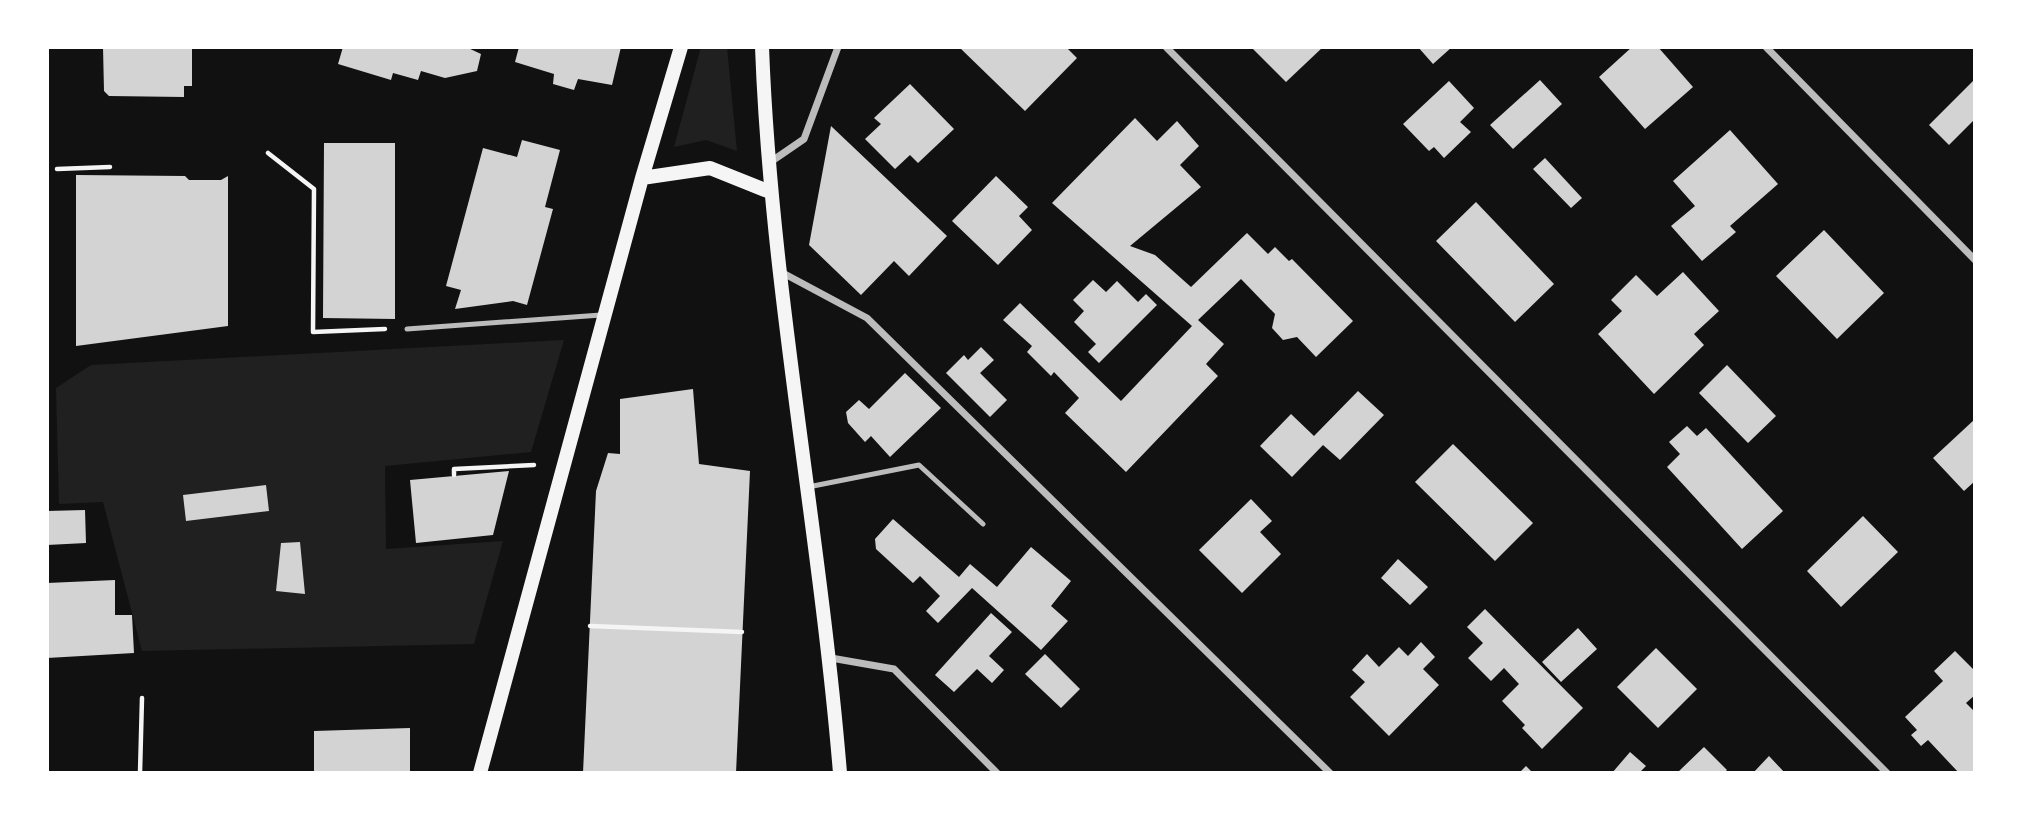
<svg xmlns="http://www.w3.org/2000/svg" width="2022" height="820" font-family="'Source Sans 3',sans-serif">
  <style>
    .green { fill: #202020 }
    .building { fill: #d3d3d3 }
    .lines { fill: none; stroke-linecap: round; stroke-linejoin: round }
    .path { stroke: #f5f5f5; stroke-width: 4.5 }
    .service { stroke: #bcbcbc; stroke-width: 5 }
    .minor { stroke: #bcbcbc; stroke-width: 7 }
    .secondary { stroke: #f5f5f5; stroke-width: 14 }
  </style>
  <rect width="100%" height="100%" fill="#111"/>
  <path class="green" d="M 701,47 L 727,47 L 737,151 L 706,140 L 674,147 Z
    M 564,340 L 531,452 L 385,466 L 386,549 L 503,541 L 474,644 L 142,651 L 103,502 L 59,504 L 56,388 L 91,365 Z"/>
  <path class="building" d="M 103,47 L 192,47 L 192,86 L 184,86 L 184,97 L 109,96 L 104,91 Z
    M 343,47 L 466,47 L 481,54 L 477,71 L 445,78 L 421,71 L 418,80 L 393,73 L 391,80 L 338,64 Z
    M 519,47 L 621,47 L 612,85 L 578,79 L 574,90 L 553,84 L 554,74 L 515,62 Z
    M 959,47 L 1066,47 L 1077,58 L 1025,111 Z
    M 1251,47 L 1323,47 L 1286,82 Z
    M 1418,47 L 1452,47 L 1433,64 Z
    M 1632,47 L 1658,47 L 1693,87 L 1645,129 L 1599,77 Z
    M 1975,79 L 1975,119 L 1949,145 L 1929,125 Z
    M 1540,80 L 1562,104 L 1513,149 L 1490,125 Z
    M 1449,81 L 1474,108 L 1460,122 L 1471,132 L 1444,158 L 1434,147 L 1429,151 L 1403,124 Z
    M 910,84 L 954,129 L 918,163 L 910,155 L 895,169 L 865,139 L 881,124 L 874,118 Z
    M 1135,118 L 1157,141 L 1177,121 L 1199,146 L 1180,165 L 1201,187 L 1130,246 L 1155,255 L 1191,287 L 1247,233 L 1268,254 L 1275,247 L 1289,261 L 1292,259 L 1353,321 L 1316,357 L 1297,337 L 1283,340 L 1272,328 L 1275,314 L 1241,279 L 1198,320 L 1224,344 L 1206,364 L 1218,376 L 1126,472 L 1065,413 L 1079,398 L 1054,372 L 1051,376 L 1027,352 L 1032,346 L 1003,320 L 1020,303 L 1121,401 L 1192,326 L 1052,203 Z
    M 831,126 L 947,236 L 909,276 L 894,261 L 861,295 L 809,245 Z
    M 1730,130 L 1778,184 L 1730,226 L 1736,232 L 1702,261 L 1671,226 L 1695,206 L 1673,181 Z
    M 522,140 L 560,150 L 545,207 L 553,209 L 527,305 L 513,301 L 455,309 L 461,290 L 446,286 L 483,148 L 517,157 Z
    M 324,143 L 395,143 L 395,319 L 323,318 Z
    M 1545,158 L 1582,198 L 1571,208 L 1533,169 Z
    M 76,175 L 185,176 L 189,180 L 221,180 L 228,176 L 228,326 L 76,346 Z
    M 996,176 L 1028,207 L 1019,216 L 1032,230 L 998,265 L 952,221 Z
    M 1476,202 L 1554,284 L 1515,322 L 1436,241 Z
    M 1824,230 L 1884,293 L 1837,339 L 1776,276 Z
    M 1683,272 L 1719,311 L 1694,334 L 1704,345 L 1654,394 L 1598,334 L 1622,311 L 1611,300 L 1636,275 L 1657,296 Z
    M 1093,280 L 1106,292 L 1117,281 L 1138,302 L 1146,294 L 1157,305 L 1099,363 L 1088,352 L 1096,344 L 1074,322 L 1084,311 L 1073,300 Z
    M 981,347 L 994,360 L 980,373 L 1007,400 L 990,417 L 946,373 L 964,355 L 968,360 Z
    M 1727,365 L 1776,416 L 1748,443 L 1699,393 Z
    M 905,373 L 941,408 L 890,457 L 871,436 L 865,442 L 848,423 L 846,412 L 859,400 L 869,409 Z
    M 693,389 L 699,464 L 750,471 L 736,773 L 583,773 L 596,491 L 608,453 L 620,454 L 620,399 Z
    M 1358,391 L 1384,415 L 1340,460 L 1323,445 L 1292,477 L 1260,446 L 1291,414 L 1314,436 Z
    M 1975,419 L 1975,481 L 1964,491 L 1933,458 Z
    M 1687,426 L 1697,436 L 1706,428 L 1783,511 L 1742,549 L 1667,467 L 1680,454 L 1669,442 Z
    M 1453,444 L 1533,523 L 1495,561 L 1415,482 Z
    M 509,471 L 493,535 L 416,543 L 410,480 Z
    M 266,485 L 269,511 L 186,521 L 183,495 Z
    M 1251,499 L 1272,521 L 1260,532 L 1281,554 L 1242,593 L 1199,550 Z
    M 85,510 L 86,543 L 47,545 L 47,511 Z
    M 1863,516 L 1898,552 L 1841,607 L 1807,571 Z
    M 893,519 L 959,577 L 970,564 L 997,587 L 1031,547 L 1071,581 L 1051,606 L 1068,621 L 1041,650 L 972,588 L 938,623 L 926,611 L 940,596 L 920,576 L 913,583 L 876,549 L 875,539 Z
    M 300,542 L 305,594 L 276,591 L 281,543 Z
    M 1398,559 L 1428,587 L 1410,605 L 1381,578 Z
    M 115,580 L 115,615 L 132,615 L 134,653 L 47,658 L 47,583 Z
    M 1485,609 L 1583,708 L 1542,749 L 1522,728 L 1525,725 L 1502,701 L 1519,684 L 1504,668 L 1491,681 L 1468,658 L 1483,643 L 1467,627 Z
    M 991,613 L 1012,632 L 989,656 L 1004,670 L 992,683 L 977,669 L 954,692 L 935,675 Z
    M 1578,628 L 1597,649 L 1561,682 L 1542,662 Z
    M 1421,642 L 1435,657 L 1423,669 L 1439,685 L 1389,736 L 1350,697 L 1365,682 L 1352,670 L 1367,654 L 1379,667 L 1399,647 L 1408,656 Z
    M 1656,648 L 1697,689 L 1658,728 L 1617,687 Z
    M 1955,651 L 1975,671 L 1975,695 L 1966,703 L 1975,712 L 1975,773 L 1959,773 L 1928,740 L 1921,746 L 1911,735 L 1917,730 L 1905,717 L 1943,681 L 1934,671 Z
    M 1045,654 L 1080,689 L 1061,708 L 1025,674 Z
    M 410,728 L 410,773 L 314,773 L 314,731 Z
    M 1704,747 L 1727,770 L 1724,773 L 1677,773 Z
    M 1630,752 L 1646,766 L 1639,773 L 1612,773 Z
    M 1769,756 L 1785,773 L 1753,773 Z
    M 1526,766 L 1533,773 L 1519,773 Z"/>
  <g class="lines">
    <path class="path" d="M 268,153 L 314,189 L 313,332 L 385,329
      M 57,169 L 110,167
      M 454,475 L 454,469 L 534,465
      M 590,626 L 742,632
      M 140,773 L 142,698"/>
    <path class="service" d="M 407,329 L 601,315
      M 808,487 L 919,465 L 983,524"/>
    <path class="minor" d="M 1166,47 L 1887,773
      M 1766,47 L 1975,260
      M 769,163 L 804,139 L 838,47
      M 781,272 L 867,318 L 1330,773
      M 831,658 L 894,669 L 997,773"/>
    <path class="secondary" d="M 762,47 C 771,290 820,530 840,773
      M 642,178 L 710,168 L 770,192
      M 480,773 L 642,178 L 681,47"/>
  </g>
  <rect width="2022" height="820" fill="none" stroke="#ffffff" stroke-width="98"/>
</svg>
